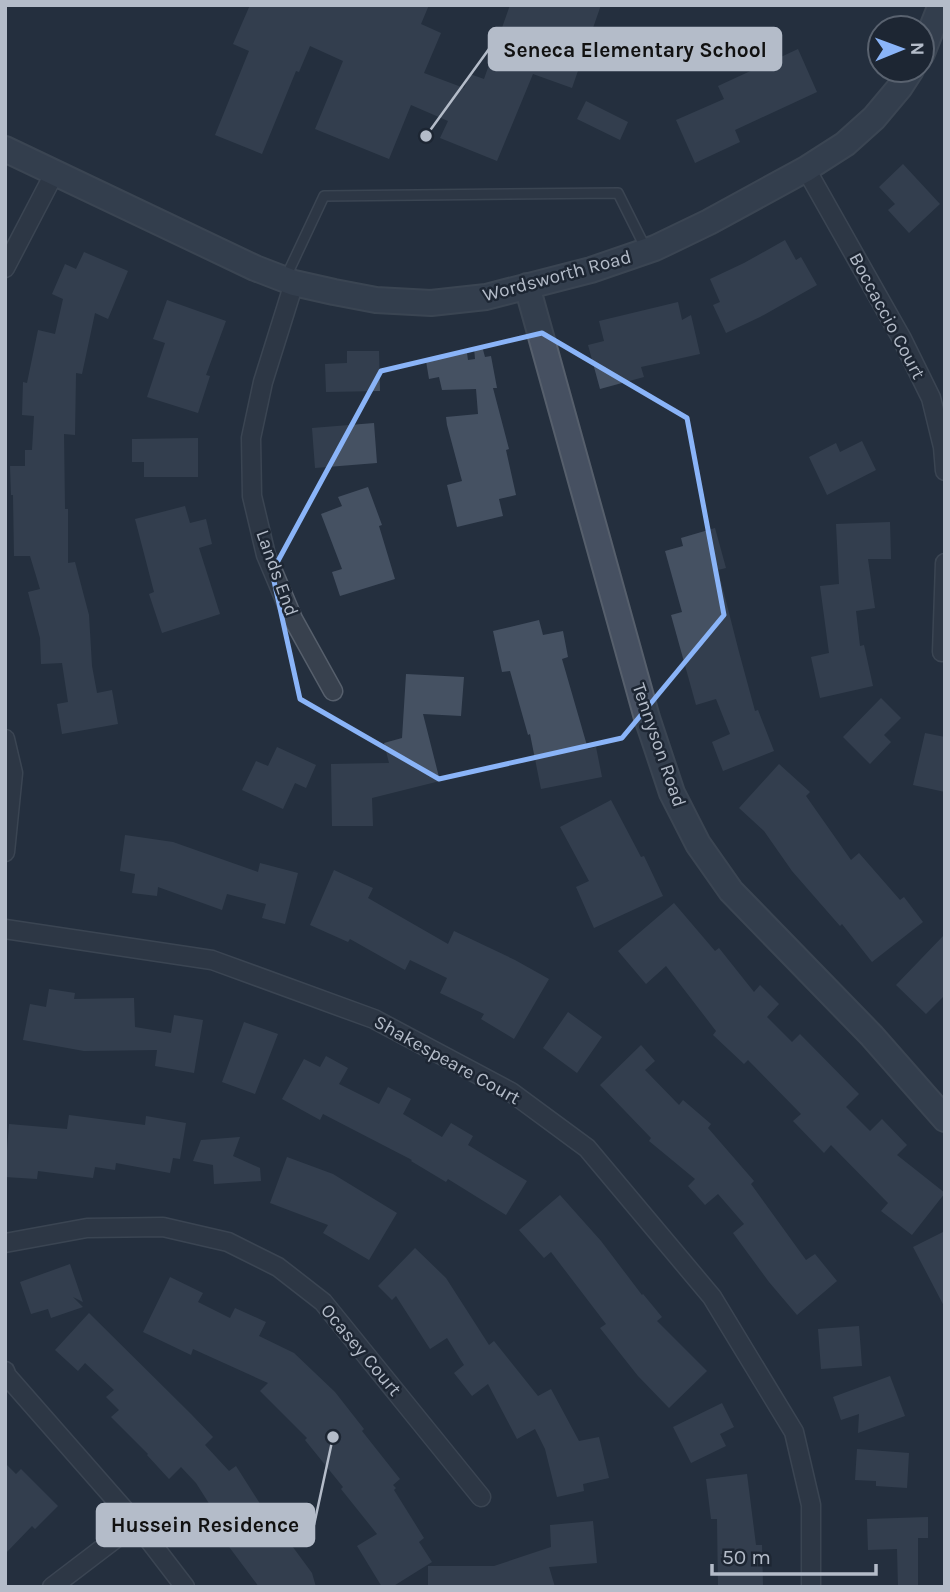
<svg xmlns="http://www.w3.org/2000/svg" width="950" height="1592" font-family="Karla,sans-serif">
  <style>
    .building { fill: #455162 }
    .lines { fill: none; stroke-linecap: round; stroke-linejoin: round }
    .lane-casing { stroke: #565f6c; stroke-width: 12 }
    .street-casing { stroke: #565f6c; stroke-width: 21 }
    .secondary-casing { stroke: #565f6c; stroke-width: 28 }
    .lane { stroke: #38414e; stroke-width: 9 }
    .street { stroke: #38414e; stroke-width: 18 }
    .secondary { stroke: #465061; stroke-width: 24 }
    .marked { fill: none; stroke: #8ab4f8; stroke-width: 5; stroke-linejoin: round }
    .labels { text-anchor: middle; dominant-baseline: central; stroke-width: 5; stroke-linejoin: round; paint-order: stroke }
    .street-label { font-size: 19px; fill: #b4bcc9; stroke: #1d2633 }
    .leader { fill: none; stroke: #b4bcc9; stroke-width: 2.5 }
    .callout-dot { fill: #b4bcc9; stroke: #1d2633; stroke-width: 2.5 }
    .callout { fill: #b4bcc9; stroke: #b4bcc9; stroke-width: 2.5 }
    .callout-label { font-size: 21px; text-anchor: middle; font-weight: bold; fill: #111 }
  </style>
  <rect width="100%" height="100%" fill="#242f3e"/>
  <path class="building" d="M 250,5 L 429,5 L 421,24 L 441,33 L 424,73 L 464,88 L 470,74 L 484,79 L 510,5 L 601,5 L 572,88 L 533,74 L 497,161 L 440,138 L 448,121 L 411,105 L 389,159 L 315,129 L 343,61 L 310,46 L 299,72 L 296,71 L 262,154 L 215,135 L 249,51 L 233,44 Z
    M 798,49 L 817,92 L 735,130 L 740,142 L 695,163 L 676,120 L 724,99 L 718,86 Z
    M 586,101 L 628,122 L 620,140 L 577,119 Z
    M 903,164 L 940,204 L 909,233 L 888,210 L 895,204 L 879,187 Z
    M 785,240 L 796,260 L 801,257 L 817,285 L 760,317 L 726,333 L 713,305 L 720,302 L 710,279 L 744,263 Z
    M 84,252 L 128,271 L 108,319 L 95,313 L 82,374 L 76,373 L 75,435 L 64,434 L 65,509 L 68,509 L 68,563 L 75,562 L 89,615 L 92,666 L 97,693 L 112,690 L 118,724 L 62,734 L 57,704 L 68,702 L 62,663 L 41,664 L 40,638 L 28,592 L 40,589 L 30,556 L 14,556 L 13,495 L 11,495 L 10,466 L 25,466 L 25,450 L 32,450 L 34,416 L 22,415 L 23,382 L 27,383 L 38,330 L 55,334 L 63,299 L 52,294 L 65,264 L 76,269 Z
    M 167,300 L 226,321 L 206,375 L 210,376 L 198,413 L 147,397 L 165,343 L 153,339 Z
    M 678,302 L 682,320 L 691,315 L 700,354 L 641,367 L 644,377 L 600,389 L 588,345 L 604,341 L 599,321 Z
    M 482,346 L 485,357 L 491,356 L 497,388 L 493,388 L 509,449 L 506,450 L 516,495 L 499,499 L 503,516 L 457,527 L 447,485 L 462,481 L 447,425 L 446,417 L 478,414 L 476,389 L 442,390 L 439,377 L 429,379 L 426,361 L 467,353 L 468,360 L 475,359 L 474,348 Z
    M 347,351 L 379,351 L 380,391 L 326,392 L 325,364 L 347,363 Z
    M 374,423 L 377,463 L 315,468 L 312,428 Z
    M 198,438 L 198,477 L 144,477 L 144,462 L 132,462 L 132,439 Z
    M 862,441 L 876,470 L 827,495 L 809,457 L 836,443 L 840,452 Z
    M 368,487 L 382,525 L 379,526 L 395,579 L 340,596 L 332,572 L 342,569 L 321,514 L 342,506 L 338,497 Z
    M 185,506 L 190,523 L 206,519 L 212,544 L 199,548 L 220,614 L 162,633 L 149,594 L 154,592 L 135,519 Z
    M 890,522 L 891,559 L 868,559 L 875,608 L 856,611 L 860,646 L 864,645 L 873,686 L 820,698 L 811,657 L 829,653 L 820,586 L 839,584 L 836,524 Z
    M 715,528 L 726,568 L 718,570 L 739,652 L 755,711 L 758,710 L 774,751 L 723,771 L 712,742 L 730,734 L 716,699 L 696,705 L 671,615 L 682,612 L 665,551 L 683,546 L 681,538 Z
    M 539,620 L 543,635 L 563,631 L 568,657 L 562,659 L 588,749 L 596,747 L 602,777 L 541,789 L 530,734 L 528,735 L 510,671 L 502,672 L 493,631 Z
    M 406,674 L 464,677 L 461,716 L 423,714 L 440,781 L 372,798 L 373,826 L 332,826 L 331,764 L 389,763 L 384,743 L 402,738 Z
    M 881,698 L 901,718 L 884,735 L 891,742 L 870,764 L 843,737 Z
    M 925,733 L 945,737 L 945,792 L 913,785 Z
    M 277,747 L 316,765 L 306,788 L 295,783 L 283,809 L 242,790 L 256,761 L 268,766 Z
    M 779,764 L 810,792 L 806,796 L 851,860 L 859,853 L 900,900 L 904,897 L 923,922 L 872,962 L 842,924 L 840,926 L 792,871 L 764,831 L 739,808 Z
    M 611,800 L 641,857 L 644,856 L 663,896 L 594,928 L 576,887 L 589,881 L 560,827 Z
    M 125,835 L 173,842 L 258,872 L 260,863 L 298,873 L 285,924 L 262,918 L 266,904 L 227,894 L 222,910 L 158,887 L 157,896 L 132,893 L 135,874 L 120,871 Z
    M 334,870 L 373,888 L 368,898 L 448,944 L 454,931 L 515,960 L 549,979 L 514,1039 L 481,1019 L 484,1014 L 440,993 L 447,978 L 410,960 L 405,970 L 350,939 L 348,942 L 310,925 Z
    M 674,903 L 715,951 L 719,948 L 754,992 L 760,985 L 779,1004 L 767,1017 L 792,1042 L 800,1034 L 859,1094 L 846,1107 L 870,1131 L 882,1119 L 907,1145 L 897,1155 L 945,1193 L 912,1235 L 881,1211 L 888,1203 L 831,1145 L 824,1153 L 793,1121 L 801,1114 L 748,1060 L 744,1064 L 713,1035 L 716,1031 L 666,966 L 646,984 L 618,951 Z
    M 945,934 L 945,995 L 926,1014 L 896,985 Z
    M 49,989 L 75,993 L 74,999 L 134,998 L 135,1027 L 171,1033 L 174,1015 L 203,1020 L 194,1073 L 155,1066 L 157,1050 L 84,1051 L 23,1040 L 30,1004 L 46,1007 Z
    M 568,1012 L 602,1037 L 577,1073 L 543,1048 Z
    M 244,1022 L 278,1034 L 255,1094 L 222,1082 Z
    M 641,1045 L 655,1061 L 645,1070 L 679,1105 L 683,1100 L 711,1124 L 708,1128 L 754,1181 L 751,1184 L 806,1260 L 815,1254 L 837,1281 L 797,1315 L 769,1282 L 733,1233 L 744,1224 L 718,1194 L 705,1205 L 688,1186 L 695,1179 L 649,1141 L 651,1138 L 600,1085 Z
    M 326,1056 L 348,1068 L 339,1084 L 379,1104 L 388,1087 L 411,1099 L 403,1114 L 442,1137 L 451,1123 L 473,1136 L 468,1145 L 527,1181 L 506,1215 L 448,1179 L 446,1182 L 411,1161 L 412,1160 L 323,1114 L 320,1120 L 282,1099 L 304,1059 L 320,1067 Z
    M 69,1115 L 145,1125 L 146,1116 L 186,1123 L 180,1159 L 173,1158 L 170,1173 L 116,1163 L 115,1170 L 95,1167 L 93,1178 L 38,1171 L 37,1179 L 5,1177 L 9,1124 L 67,1129 Z
    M 240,1137 L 233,1156 L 260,1168 L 261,1181 L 214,1184 L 213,1165 L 193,1161 L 201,1140 Z
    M 287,1157 L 333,1174 L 397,1213 L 369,1260 L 323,1233 L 328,1225 L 270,1203 Z
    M 560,1195 L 601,1241 L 642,1295 L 643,1294 L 662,1317 L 657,1321 L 707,1371 L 669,1408 L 638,1376 L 600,1328 L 606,1324 L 551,1252 L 544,1258 L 519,1230 Z
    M 945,1231 L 945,1308 L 913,1247 Z
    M 415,1248 L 446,1278 L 489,1345 L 494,1341 L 538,1396 L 551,1389 L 579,1441 L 599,1437 L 609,1478 L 583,1484 L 584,1491 L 557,1497 L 545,1449 L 535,1429 L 517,1439 L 488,1384 L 472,1396 L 454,1373 L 464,1365 L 447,1338 L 430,1349 L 396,1296 L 392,1300 L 378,1286 Z
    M 70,1264 L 83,1302 L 73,1297 L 83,1307 L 51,1318 L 48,1309 L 31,1314 L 20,1282 Z
    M 170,1277 L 203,1293 L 198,1302 L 230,1318 L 235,1308 L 266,1322 L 259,1336 L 294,1353 L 335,1392 L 364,1429 L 362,1431 L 400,1479 L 393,1485 L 396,1488 L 394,1490 L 424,1538 L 419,1542 L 432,1562 L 392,1587 L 382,1587 L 357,1546 L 377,1534 L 341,1489 L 343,1487 L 305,1440 L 307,1438 L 260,1391 L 268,1383 L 193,1349 L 191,1355 L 143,1332 Z
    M 89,1313 L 191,1414 L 213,1437 L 205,1445 L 229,1471 L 236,1466 L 271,1521 L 273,1520 L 312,1573 L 316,1587 L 259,1587 L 221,1536 L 219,1537 L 202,1510 L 210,1505 L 196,1483 L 181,1467 L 169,1479 L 147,1455 L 148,1454 L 111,1417 L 119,1410 L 106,1397 L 114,1390 L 85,1363 L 78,1371 L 55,1350 Z
    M 859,1326 L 862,1366 L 821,1369 L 818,1329 Z
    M 890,1376 L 905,1416 L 858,1433 L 859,1414 L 841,1420 L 833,1397 Z
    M 722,1403 L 734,1427 L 720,1434 L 726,1446 L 691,1463 L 673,1427 Z
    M 857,1449 L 909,1453 L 907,1488 L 876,1486 L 876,1481 L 855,1480 Z
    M 5,1463 L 16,1474 L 21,1469 L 58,1506 L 35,1529 L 32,1526 L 5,1554 Z
    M 747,1474 L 756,1545 L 762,1545 L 763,1586 L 718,1587 L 717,1519 L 711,1519 L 706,1479 Z
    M 928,1517 L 928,1538 L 918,1538 L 918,1587 L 898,1587 L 897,1549 L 868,1550 L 867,1519 Z
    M 593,1521 L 597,1563 L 549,1567 L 555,1587 L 428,1587 L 428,1566 L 494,1566 L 551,1547 L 550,1525 Z"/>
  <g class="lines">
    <g class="lane-casing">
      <path id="lane" d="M 285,279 L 324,196 L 618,193 L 646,249"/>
    </g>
    <g class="street-casing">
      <path id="street" d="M 806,169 L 902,339 L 931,398 L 943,447 L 945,471
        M 5,268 L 55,172
        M 294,283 L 263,382 L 251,438 L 252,496 L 266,555 L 293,619 L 333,691
        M 942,652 L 945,563
        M 5,739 L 13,773 L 5,852
        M 5,929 L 212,960 L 374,1019 L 511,1092 L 587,1148 L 712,1297 L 794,1432 L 811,1505 L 811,1587
        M 5,1243 L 87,1228 L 163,1227 L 228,1242 L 278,1267 L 323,1302 L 481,1497
        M 5,1371 L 7,1376 L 136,1523 L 185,1587
        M 52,1587 L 136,1523"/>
    </g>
    <g class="secondary-casing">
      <path id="secondary" d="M 922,53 L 941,5
        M 5,149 L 255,268 L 294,283 L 334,292 L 376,300 L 431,303 L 486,297 L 591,270 L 655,248 L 709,222 L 806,169 L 845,144 L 874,118 L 900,87 L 911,70
        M 527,286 L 647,718 L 672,793 L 698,844 L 731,891 L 872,1036 L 945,1119"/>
    </g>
    <use href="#lane" class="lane"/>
    <use href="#street" class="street"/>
    <use href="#secondary" class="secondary"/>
  </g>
  <path d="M0 0H950V1592H0ZM 542,333 L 687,418 L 724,615 L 622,738 L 439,779 L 300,699 L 272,572 L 381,371 Z" fill="#242f3e" fill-opacity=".55" fill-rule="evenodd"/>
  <path class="marked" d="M 542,333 L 687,418 L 724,615 L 622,738 L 439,779 L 300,699 L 272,572 L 381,371 Z"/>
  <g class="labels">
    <g class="street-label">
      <text transform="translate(557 276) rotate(-15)">Wordsworth Road</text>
      <text transform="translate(887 316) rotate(62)">Boccaccio Court</text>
      <text transform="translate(277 573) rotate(70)">Lands End</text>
      <text transform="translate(659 745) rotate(71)">Tennyson Road</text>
      <text transform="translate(447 1060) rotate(29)">Shakespeare Court</text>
      <text transform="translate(361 1350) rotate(50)">Ocasey Court</text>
    </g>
  </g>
  <path class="leader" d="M426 136L489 49M333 1437L314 1525"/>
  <g class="callout-dot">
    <circle cx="426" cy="136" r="7"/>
    <circle cx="333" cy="1437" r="7"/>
  </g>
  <g class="callout">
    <rect x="489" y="28" width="292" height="42" rx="7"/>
    <rect x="97" y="1504" width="217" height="42" rx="7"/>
  </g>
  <g class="callout-label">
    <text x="635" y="57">Seneca Elementary School</text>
    <text x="205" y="1532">Hussein Residence</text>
  </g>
  <rect width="950" height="1592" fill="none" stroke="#b4bcc9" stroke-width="14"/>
  <g transform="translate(901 49) rotate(89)"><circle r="33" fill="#1d2633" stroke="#59626f" stroke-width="2"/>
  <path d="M0-5L12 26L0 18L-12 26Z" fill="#8ab4f8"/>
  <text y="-10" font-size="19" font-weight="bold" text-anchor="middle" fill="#b4bcc9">N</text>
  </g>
  <path d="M712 1564v10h164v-10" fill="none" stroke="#b4bcc9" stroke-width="3.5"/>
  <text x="722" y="1564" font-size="21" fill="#b4bcc9" stroke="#1d2633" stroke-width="5" paint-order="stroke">50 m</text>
</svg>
